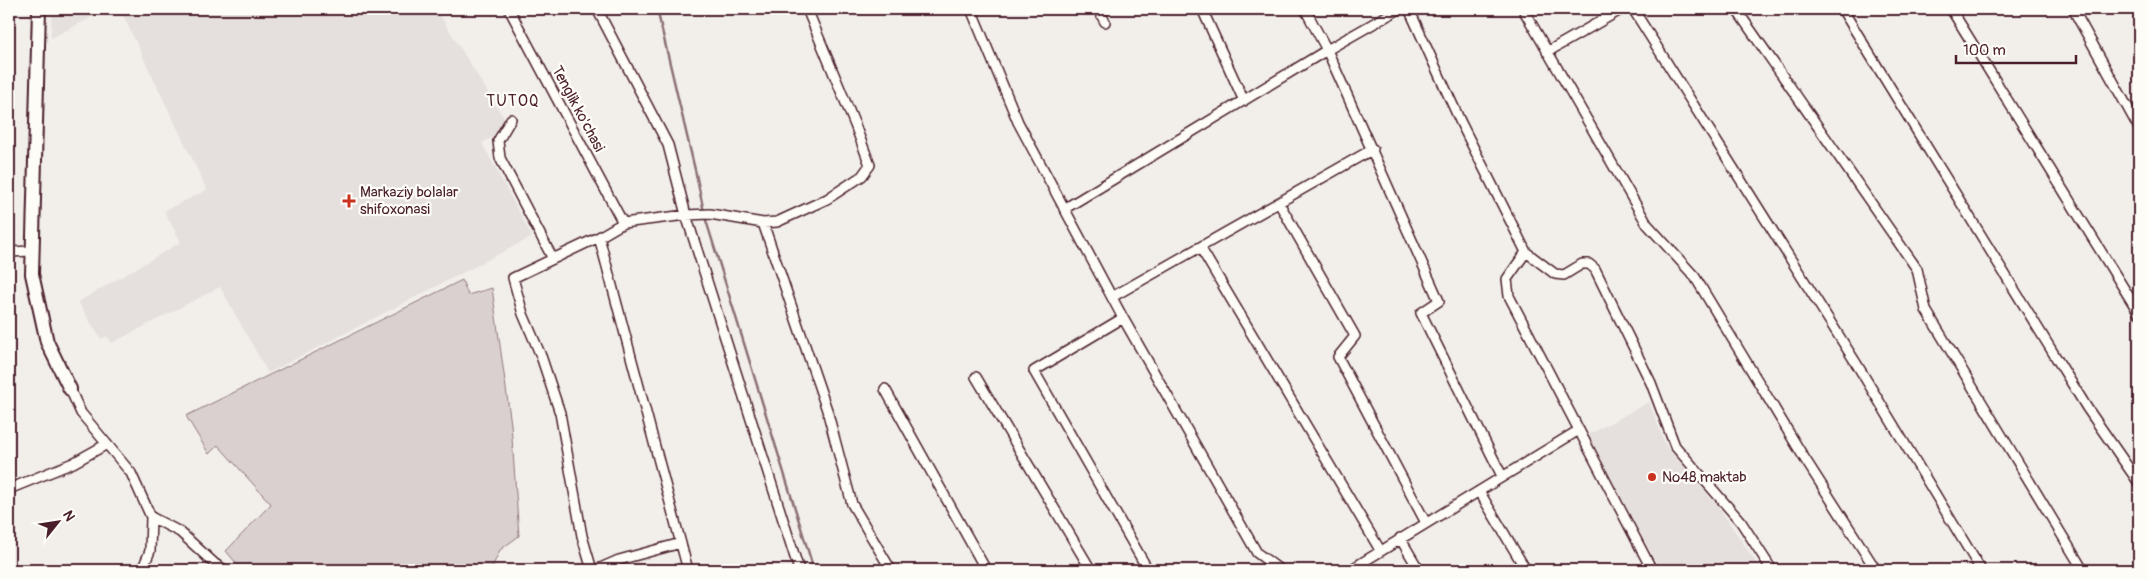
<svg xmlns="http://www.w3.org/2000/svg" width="2148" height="579" font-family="Pangolin,sans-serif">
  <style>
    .built { fill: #e5dfdd }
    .green { fill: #d9d0cf; stroke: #92787d }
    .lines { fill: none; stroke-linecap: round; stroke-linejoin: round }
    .stream { stroke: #8b6f75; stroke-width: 2.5 }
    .street-casing { stroke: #4a1f2b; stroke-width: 12 }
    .secondary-casing { stroke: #4a1f2b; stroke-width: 16 }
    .street { stroke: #fdfcf7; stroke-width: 9 }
    .secondary { stroke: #fdfcf7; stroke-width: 12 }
    .poi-dot { fill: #c8321e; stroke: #fdfcf7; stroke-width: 2 }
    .labels { text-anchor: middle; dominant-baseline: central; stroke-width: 4.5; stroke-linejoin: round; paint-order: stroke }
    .street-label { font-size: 15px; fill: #4a1f2b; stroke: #fdfcf7 }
    .poi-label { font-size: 15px; fill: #4a1f2b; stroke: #fdfcf7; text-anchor: start }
    .neighbourhood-label { font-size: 16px; letter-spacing: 1px; fill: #4a1f2b; stroke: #fdfcf7 }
  </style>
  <rect width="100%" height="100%" fill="#f2efeb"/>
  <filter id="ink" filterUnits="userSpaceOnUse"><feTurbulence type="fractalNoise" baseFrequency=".02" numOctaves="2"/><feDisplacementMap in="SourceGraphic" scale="10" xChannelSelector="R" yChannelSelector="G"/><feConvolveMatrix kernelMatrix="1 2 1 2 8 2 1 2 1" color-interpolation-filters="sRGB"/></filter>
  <g filter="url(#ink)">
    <path class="built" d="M 52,9 L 108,9 L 51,38 Z
      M 120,9 L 436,9 L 510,128 L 482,143 L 532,237 L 268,373 L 220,287 L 112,343 L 107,336 L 101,339 L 78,302 L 181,242 L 164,211 L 207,190 Z
      M 1649,402 L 1666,446 L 1720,509 L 1761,570 L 1660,570 L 1588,435 Z"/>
    <path class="green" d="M 462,280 L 468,295 L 492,288 L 511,424 L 519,536 L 500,550 L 491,570 L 242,570 L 226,551 L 271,504 L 218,445 L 209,454 L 186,416 Z"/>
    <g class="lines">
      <path class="stream" d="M 657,9 L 696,174 L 704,212
        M 705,217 L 814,570"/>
      <g class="street-casing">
        <path id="street" d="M 509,9 L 623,223
          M 597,9 L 668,145 L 686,215 L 799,570
          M 971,9 L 1018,122 L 1123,318 L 1257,553 L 1280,570
          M 1098,9 L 1105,22
          M 1202,9 L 1244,101
          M 1305,9 L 1327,50 L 1439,301 L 1421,313 L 1502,476
          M 1409,9 L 1461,123 L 1526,252 L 1555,274 L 1564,275 L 1582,264 L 1589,264 L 1595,269 L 1651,383 L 1675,446 L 1741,522 L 1772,570
          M 1523,9 L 1647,224 L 1695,277 L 1803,456 L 1876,570
          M 1633,9 L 1856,363 L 1981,570
          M 1736,9 L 1917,269 L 1926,310 L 2083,570
          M 1842,9 L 2087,408 L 2139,483
          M 1951,9 L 2139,313
          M 2073,9 L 2139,128
          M 1547,52 L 1622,9
          M 511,119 L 498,141 L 500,158 L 553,259
          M 1279,203 L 1355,336 L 1338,357 L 1426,523
          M 1064,209 L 1327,50 L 1399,9
          M 763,223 L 827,410 L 852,504 L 891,570
          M 599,237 L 688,570
          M 1200,247 L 1380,550
          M 9,252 L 32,251
          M 1526,252 L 1507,279 L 1509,296 L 1652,570
          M 1112,297 L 1373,149
          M 1123,318 L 1034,371 L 1148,570
          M 976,377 L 1091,570
          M 70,389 L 81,413 L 131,473 L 151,517 L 150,551 L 142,570
          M 885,389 L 986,570
          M 9,489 L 73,463 L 107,444
          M 1479,491 L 1526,570
          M 151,517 L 180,532 L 215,564 L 225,570
          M 1400,538 L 1419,570
          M 592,570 L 582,536 L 560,413 L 541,356 L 523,314 L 513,278 L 599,237 L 623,223 L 686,215 L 710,214 L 763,223 L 777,222 L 827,199 L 862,176 L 870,165 L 855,125 L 807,9
          M 596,570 L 619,560 L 681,543
          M 1350,570 L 1579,430"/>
      </g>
      <g class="secondary-casing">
        <path id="secondary" d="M 39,9 L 32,274 L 47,342 L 70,389"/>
      </g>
      <use href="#street" class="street"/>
      <use href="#secondary" class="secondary"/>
    </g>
  </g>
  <g class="poi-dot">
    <path d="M346.5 193.5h5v5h5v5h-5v5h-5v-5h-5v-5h5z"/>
    <circle cx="1652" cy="477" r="5"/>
  </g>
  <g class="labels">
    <g class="street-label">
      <text transform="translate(578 109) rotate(62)">Tenglik ko'chasi</text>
    </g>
    <g class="poi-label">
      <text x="360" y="192">Markaziy bolalar<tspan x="360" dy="17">shifoxonasi</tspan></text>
      <text x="1662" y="477">№48 maktab</text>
    </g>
    <g class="neighbourhood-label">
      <text x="513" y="101">TUTOQ</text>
    </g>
  </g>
  <rect width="2148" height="579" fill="none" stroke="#fdfcf7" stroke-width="30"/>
  <rect x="15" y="15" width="2118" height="549" fill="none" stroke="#4a1f2b" stroke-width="2" filter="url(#ink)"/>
  <g transform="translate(58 522) rotate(60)" stroke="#fdfcf7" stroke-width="4" paint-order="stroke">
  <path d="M0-4L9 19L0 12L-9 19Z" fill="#4a1f2b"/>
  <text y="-8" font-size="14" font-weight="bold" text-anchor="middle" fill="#4a1f2b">N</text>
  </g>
  <path d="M1956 55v8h120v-8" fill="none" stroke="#4a1f2b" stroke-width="2.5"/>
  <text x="1963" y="55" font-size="15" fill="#4a1f2b" stroke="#fdfcf7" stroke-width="4" paint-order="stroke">100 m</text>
</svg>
